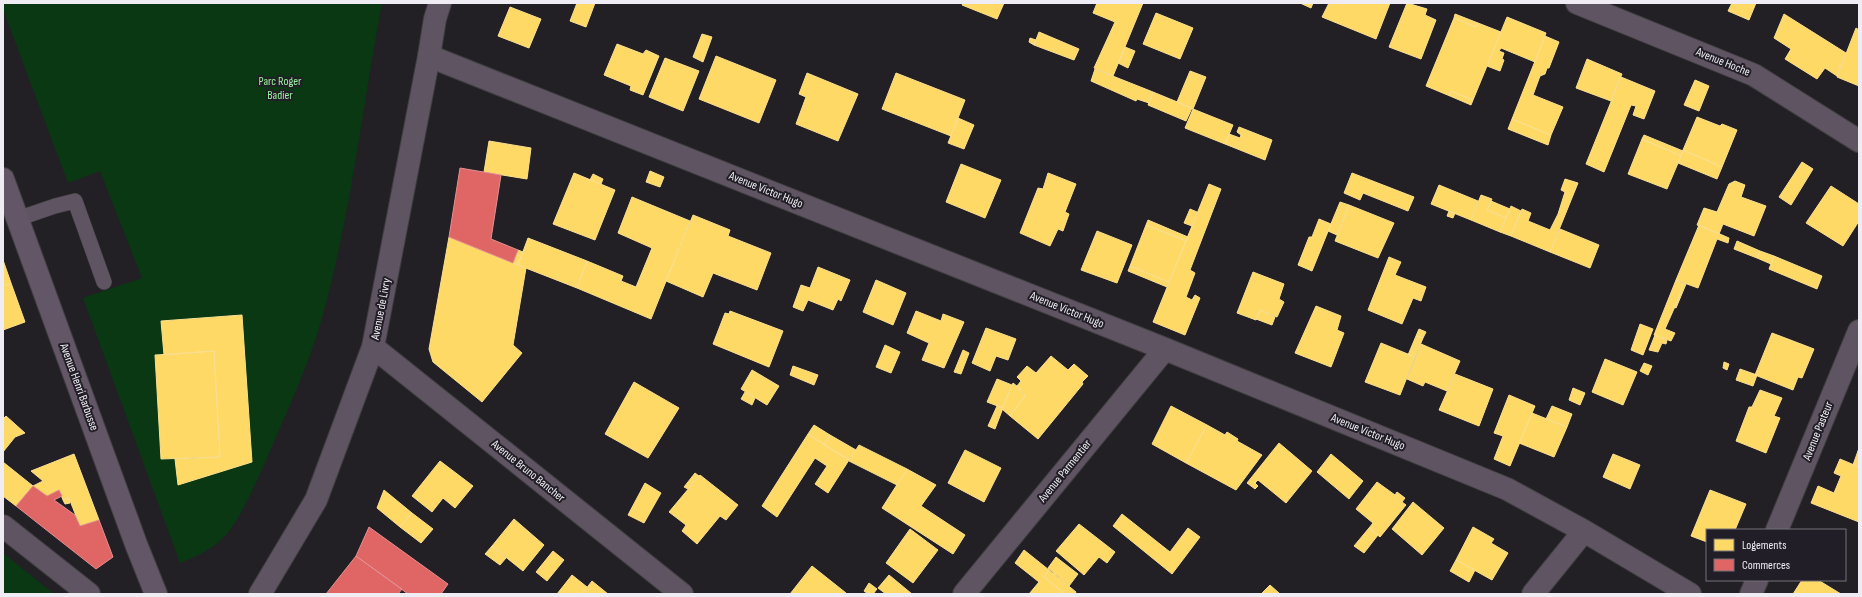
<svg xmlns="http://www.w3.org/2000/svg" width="1862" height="597" font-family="'Sofia Sans Condensed',sans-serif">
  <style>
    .green { fill: #093813 }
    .homes { fill: #ffd966; stroke: #fadf90 }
    .shops { fill: #e06666; stroke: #e48e90 }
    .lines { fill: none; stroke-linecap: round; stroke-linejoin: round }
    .service-casing { stroke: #3f3d41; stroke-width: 16 }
    .minor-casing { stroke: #3f3d41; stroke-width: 24 }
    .tertiary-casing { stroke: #3f3d41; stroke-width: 24 }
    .secondary-casing { stroke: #3f3d41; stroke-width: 24 }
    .service { stroke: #5f5461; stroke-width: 15 }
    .minor { stroke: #5f5461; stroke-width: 22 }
    .tertiary { stroke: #5f5461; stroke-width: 22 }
    .secondary { stroke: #635666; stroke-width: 22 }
    .labels { text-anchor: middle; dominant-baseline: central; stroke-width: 4; stroke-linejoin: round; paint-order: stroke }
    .street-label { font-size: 12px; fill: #efecf3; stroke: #221e27 }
    .park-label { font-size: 12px; fill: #98f49e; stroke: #221e27 }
  </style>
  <rect width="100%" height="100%" fill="#222025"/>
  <path class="green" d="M 3,3 L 382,3 C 362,108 351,215 322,318 C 310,361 291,402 273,444 C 261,471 244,514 225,536 C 213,549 195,557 180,563 L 83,298 L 142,278 L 100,171 L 68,183 L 3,9 Z
    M 3,553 L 54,594 L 3,594 Z"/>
  <path class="homes" d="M 577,3 L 595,3 L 586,27 L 570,21 Z
    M 963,3 L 1004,3 L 997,19 L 962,5 Z
    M 1097,3 L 1143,3 L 1113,76 L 1094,68 L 1115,22 L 1093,13 Z
    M 1300,3 L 1313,3 L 1311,8 Z
    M 1329,3 L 1390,3 L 1376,39 L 1322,17 Z
    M 1407,3 L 1427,9 L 1425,15 L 1436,20 L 1421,59 L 1389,47 Z
    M 1732,3 L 1756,3 L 1749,20 L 1728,11 Z
    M 510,7 L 541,19 L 529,48 L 498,36 Z
    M 1156,13 L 1193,28 L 1180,59 L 1143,44 Z
    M 1455,14 L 1478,23 L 1476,27 L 1454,18 Z
    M 1784,14 L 1846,53 L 1837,76 L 1825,68 L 1817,79 L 1785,59 L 1791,49 L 1774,38 Z
    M 1507,17 L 1546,33 L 1535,62 L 1501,48 L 1499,51 L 1504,53 L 1502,59 L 1504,60 L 1500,71 L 1487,66 Z
    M 1454,18 L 1476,27 L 1478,23 L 1501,32 L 1473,100 L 1451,91 L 1450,96 L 1426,86 Z
    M 1856,28 L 1859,30 L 1859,86 L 1837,77 Z
    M 1039,32 L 1079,49 L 1074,60 L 1034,45 Z
    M 702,34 L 712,37 L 703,62 L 693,57 Z
    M 1545,36 L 1559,42 L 1549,68 L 1547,68 L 1545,74 L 1540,76 L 1533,95 L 1563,107 L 1551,135 L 1512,119 Z
    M 1030,38 L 1036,40 L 1034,45 L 1029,42 Z
    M 617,44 L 643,54 L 646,50 L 659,56 L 643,95 L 630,90 L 631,86 L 604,75 Z
    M 1125,47 L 1135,51 L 1128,68 L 1118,63 Z
    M 716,56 L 776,80 L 759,123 L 699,99 Z
    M 665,58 L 699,71 L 683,111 L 649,97 Z
    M 1587,59 L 1622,74 L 1611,101 L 1576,88 Z
    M 1095,69 L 1153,92 L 1149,103 L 1137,99 L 1136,101 L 1091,81 Z
    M 1190,71 L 1206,77 L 1193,109 L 1177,102 Z
    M 807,73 L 858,94 L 838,141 L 796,124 L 806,97 L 799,94 Z
    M 896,73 L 965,100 L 951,136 L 882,109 Z
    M 1621,77 L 1655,91 L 1644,119 L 1633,115 L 1636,106 L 1631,105 L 1604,172 L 1586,164 Z
    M 1695,80 L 1709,86 L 1699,111 L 1684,105 Z
    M 1451,91 L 1473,100 L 1471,105 L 1450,96 Z
    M 1153,92 L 1192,108 L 1186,121 L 1148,105 Z
    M 1193,109 L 1233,125 L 1225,144 L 1185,128 Z
    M 1697,117 L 1720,126 L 1722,124 L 1737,130 L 1722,167 L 1683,150 Z
    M 958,118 L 974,125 L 964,149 L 948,143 Z
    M 1512,119 L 1551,135 L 1548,145 L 1508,129 Z
    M 1239,127 L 1272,140 L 1265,160 L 1225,144 L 1229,134 L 1240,138 L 1241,135 L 1237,132 Z
    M 1644,135 L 1683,151 L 1681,156 L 1642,139 Z
    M 1642,139 L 1681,156 L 1667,189 L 1628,174 Z
    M 489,141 L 531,148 L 527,179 L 484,172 Z
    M 1683,150 L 1722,167 L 1717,179 L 1678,163 Z
    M 1802,162 L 1813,169 L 1791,205 L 1779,197 Z
    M 961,164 L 1001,180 L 985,218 L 946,202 Z
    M 650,171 L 664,177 L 660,187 L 646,182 Z
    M 574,173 L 615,190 L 595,240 L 553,224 Z
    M 1048,173 L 1076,184 L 1065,212 L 1069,214 L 1063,231 L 1058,229 L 1050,246 L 1020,233 L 1038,188 L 1043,189 Z
    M 1352,173 L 1414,197 L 1408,211 L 1363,193 L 1360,200 L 1344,193 Z
    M 593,174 L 603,179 L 601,184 L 590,180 Z
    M 1565,179 L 1578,183 L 1550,252 L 1511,236 L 1522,209 L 1531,213 L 1528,221 L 1550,230 L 1558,214 L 1565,192 L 1561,190 Z
    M 1735,181 L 1745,185 L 1741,197 L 1766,206 L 1754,236 L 1723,224 L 1719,234 L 1697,225 L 1704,208 L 1717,212 L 1729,184 Z
    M 1209,184 L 1221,189 L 1190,270 L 1195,273 L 1186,297 L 1192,300 L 1195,295 L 1200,298 L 1185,335 L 1153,322 Z
    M 1439,185 L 1478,201 L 1471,220 L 1431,204 Z
    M 1831,186 L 1859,204 L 1859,221 L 1843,246 L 1806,223 Z
    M 1481,195 L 1492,199 L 1487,210 L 1506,218 L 1500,232 L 1471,220 Z
    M 632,197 L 690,221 L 651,319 L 577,288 L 587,261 L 623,276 L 621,281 L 636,287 L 652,248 L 618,233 Z
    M 1491,201 L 1510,209 L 1506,218 L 1487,210 Z
    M 1340,202 L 1349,205 L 1337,235 L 1328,231 Z
    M 1349,205 L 1394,223 L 1378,258 L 1335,241 Z
    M 1511,206 L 1521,211 L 1511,236 L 1500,232 Z
    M 1190,209 L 1197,212 L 1192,226 L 1184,223 Z
    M 1449,211 L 1455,213 L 1453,218 L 1447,216 Z
    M 693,215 L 730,230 L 728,236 L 771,253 L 757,290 L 713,273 L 703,297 L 666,281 Z
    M 1319,219 L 1331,224 L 1312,271 L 1298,265 L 1309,237 L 1312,237 Z
    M 1148,220 L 1188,237 L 1186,241 L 1146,225 Z
    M 1146,225 L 1186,241 L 1169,282 L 1130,266 Z
    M 1699,225 L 1729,238 L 1728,243 L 1717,239 L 1698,288 L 1676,280 Z
    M 1560,229 L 1599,245 L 1590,268 L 1550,252 Z
    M 1097,231 L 1132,245 L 1117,283 L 1081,270 Z
    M 449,237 L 526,268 L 513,345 L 522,353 L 482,402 L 433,362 L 429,349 Z
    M 528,238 L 587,261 L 577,288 L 518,265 Z
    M 1737,241 L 1760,251 L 1757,258 L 1734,249 Z
    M 518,250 L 523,252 L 518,265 L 513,263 Z
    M 1760,251 L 1774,256 L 1771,264 L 1757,258 Z
    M 1774,256 L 1822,276 L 1817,289 L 1769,269 Z
    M 1389,257 L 1401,262 L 1395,275 L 1426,287 L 1421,301 L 1413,298 L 1402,324 L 1368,310 Z
    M 3,260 L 11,283 L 3,286 Z
    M 1130,266 L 1169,282 L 1167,287 L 1128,271 Z
    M 818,267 L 850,280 L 841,301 L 838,299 L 833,310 L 808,300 L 803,311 L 793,307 L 801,285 L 810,288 Z
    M 1253,272 L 1284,284 L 1279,299 L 1284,302 L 1277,317 L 1260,310 L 1256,320 L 1237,313 Z
    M 876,280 L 906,293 L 893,325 L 863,312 Z
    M 1676,280 L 1682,283 L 1681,293 L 1665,329 L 1675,333 L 1671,341 L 1654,335 Z
    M 11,283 L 25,322 L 3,330 L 3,286 Z
    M 1682,283 L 1686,284 L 1676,308 L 1674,307 L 1681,293 Z
    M 1316,306 L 1341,316 L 1337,330 L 1344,333 L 1331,367 L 1295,353 Z
    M 1260,310 L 1275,317 L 1272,325 L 1256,319 Z
    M 730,311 L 783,331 L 769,367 L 713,344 L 725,313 L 729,314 Z
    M 916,311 L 941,321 L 943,314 L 964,322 L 944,368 L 922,360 L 929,343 L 907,333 Z
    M 242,315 L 252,462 L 178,485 L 175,459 L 220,457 L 214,351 L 164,355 L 161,321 Z
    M 1640,324 L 1653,329 L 1643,355 L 1631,350 Z
    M 986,328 L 1016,339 L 1008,360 L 996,356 L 990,371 L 972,363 Z
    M 1419,329 L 1426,332 L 1423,338 L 1416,336 Z
    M 1772,333 L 1814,349 L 1802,378 L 1798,377 L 1793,390 L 1755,375 Z
    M 1655,335 L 1667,340 L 1666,344 L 1662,343 L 1658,352 L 1649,350 Z
    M 1416,336 L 1423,338 L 1415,357 L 1408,355 Z
    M 1381,343 L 1415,357 L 1400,395 L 1365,382 Z
    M 1421,344 L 1460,361 L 1447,391 L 1425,382 L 1423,386 L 1407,379 Z
    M 885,345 L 900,352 L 891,373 L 876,367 Z
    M 963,350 L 969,353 L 961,374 L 954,372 Z
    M 214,351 L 220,457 L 161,459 L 155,355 Z
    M 1051,356 L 1068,370 L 1074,364 L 1088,376 L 1082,382 L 1083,384 L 1038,439 L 1010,416 L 1025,396 L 1017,386 L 1021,381 L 1017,377 L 1027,366 L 1036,373 Z
    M 1605,359 L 1637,372 L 1623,405 L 1592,392 Z
    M 1724,362 L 1729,364 L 1727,370 L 1723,368 Z
    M 1644,363 L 1652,366 L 1648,375 L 1640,371 Z
    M 793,366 L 818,375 L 814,385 L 790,375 Z
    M 1740,369 L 1757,375 L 1753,386 L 1736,380 Z
    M 752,370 L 779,386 L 767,405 L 741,389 Z
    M 1455,374 L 1493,389 L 1479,426 L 1439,410 Z
    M 997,379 L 1012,385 L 1003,408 L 987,402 Z
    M 634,382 L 679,408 L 648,458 L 605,434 Z
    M 1013,383 L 1022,390 L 1021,392 L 1025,396 L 1010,416 L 1002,409 Z
    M 1573,388 L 1585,393 L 1580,405 L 1569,400 Z
    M 1760,390 L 1782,398 L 1774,416 L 1780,418 L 1766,453 L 1736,441 L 1749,407 L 1752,407 Z
    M 745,392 L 755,398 L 752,405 L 741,399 Z
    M 1509,395 L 1535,406 L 1510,466 L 1494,459 L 1503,436 L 1494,433 Z
    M 997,406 L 1003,408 L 995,429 L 988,426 Z
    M 1171,406 L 1207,425 L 1186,463 L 1152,444 Z
    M 1552,406 L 1572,414 L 1567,427 L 1546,419 Z
    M 1532,413 L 1567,427 L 1554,457 L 1519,443 Z
    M 6,416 L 25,433 L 15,437 L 3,452 L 3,419 Z
    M 814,425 L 830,435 L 824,445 L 808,434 Z
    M 1207,425 L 1225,435 L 1227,432 L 1238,439 L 1237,441 L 1262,455 L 1236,490 L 1186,463 Z
    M 808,434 L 849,460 L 828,493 L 815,484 L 827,466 L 815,458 L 777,517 L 762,506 Z
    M 830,435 L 856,450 L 849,460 L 824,445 Z
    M 1279,443 L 1312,471 L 1286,503 L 1258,480 L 1255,483 L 1258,486 L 1255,489 L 1247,483 Z
    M 859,445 L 907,469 L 897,485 L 849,461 Z
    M 1859,448 L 1859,467 L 1853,465 Z
    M 965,450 L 1001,468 L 984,502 L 948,483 Z
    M 74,454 L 99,520 L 80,526 L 69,498 L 63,500 L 59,490 L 47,496 L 33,486 L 43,481 L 31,471 Z
    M 1331,454 L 1363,481 L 1349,499 L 1317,472 Z
    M 1613,454 L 1640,465 L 1630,489 L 1603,477 Z
    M 1840,459 L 1859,467 L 1859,522 L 1811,503 L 1818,486 L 1834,493 L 1841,476 L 1834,473 Z
    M 440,461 L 473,486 L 455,508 L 443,498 L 432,512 L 412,496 Z
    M 3,462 L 33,486 L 16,506 L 3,496 Z
    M 907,469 L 936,485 L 921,506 L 965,535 L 953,554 L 882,508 Z
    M 695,473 L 699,476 L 688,489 L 684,487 Z
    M 700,475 L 738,505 L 726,520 L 720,516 L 697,544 L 682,531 L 686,525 L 669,512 Z
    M 1377,482 L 1395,495 L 1397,492 L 1405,498 L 1402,502 L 1406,505 L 1380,537 L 1369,528 L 1373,523 L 1356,509 Z
    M 645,483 L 661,493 L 644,523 L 628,515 Z
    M 384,490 L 412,513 L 400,527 L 377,508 Z
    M 1710,490 L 1746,504 L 1735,530 L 1707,530 L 1707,542 L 1691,536 Z
    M 69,498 L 70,503 L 65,504 L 63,500 Z
    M 1413,502 L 1444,528 L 1422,555 L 1392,529 Z
    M 412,513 L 433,529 L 421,543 L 400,527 Z
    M 1122,514 L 1170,552 L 1188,528 L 1200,537 L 1172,574 L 1113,526 Z
    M 514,519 L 544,545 L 523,571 L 492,546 Z
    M 1079,524 L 1115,552 L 1107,563 L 1099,557 L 1084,575 L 1056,551 Z
    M 1473,527 L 1494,539 L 1491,543 L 1508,553 L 1492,580 L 1456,560 Z
    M 1369,528 L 1378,535 L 1364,553 L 1354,546 Z
    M 910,529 L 938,550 L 913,583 L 886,563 Z
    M 492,546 L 506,558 L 500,565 L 485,554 Z
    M 1024,550 L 1049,570 L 1044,577 L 1065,594 L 1029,594 L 1039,582 L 1015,563 Z
    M 553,551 L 564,560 L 547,581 L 536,572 Z
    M 1056,557 L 1078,574 L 1069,586 L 1048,568 Z
    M 1456,560 L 1475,570 L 1469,582 L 1450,571 Z
    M 812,566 L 846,593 L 845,594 L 790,594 Z
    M 1049,570 L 1076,592 L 1075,594 L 1065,594 L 1044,577 Z
    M 572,575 L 587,587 L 582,594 L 557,594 Z
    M 889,575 L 912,594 L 886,594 L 878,588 Z
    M 1802,580 L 1818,580 L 1841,594 L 1793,594 Z
    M 592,581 L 608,594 L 582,594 Z
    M 869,583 L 877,589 L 873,594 L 868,594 L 864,591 Z
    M 1270,585 L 1279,593 L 1261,594 Z"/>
  <path class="shops" d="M 460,168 L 501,175 L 491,239 L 518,250 L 513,263 L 449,237 Z
    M 33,486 L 47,496 L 59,490 L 62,496 L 54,500 L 75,515 L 80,526 L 99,520 L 113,557 L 96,569 L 16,506 Z
    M 369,527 L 448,584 L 441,594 L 408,594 L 356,556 Z
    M 356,556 L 402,589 L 398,594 L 326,594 Z"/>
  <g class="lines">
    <g class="service-casing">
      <path id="service" d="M 17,219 L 55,206 L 75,201 L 104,282"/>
    </g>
    <g class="minor-casing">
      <path id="minor" d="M 1577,3 L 1754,75 L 1859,141
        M 429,56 L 1165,349 L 1507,489 L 1584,531 L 1690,594
        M 373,347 L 682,594
        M 3,526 L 89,594
        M 1777,530 L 1859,331
        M 964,594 L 1165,349
        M 1533,594 L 1584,531
        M 1751,594 L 1757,580"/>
    </g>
    <g class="tertiary-casing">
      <path id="tertiary" d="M 260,594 L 316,500 L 373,347 L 429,56 L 435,19 L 440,3"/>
    </g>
    <g class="secondary-casing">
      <path id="secondary" d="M 3,179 L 136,544 L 156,594"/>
    </g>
    <use href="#service" class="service"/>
    <use href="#minor" class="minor"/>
    <use href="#tertiary" class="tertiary"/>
    <use href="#secondary" class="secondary"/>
  </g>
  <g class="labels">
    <g class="street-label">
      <text transform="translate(1723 62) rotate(22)">Avenue Hoche</text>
      <text transform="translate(766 190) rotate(22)">Avenue Victor Hugo</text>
      <text transform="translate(381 309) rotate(-79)">Avenue de Livry</text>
      <text transform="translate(1067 310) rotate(22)">Avenue Victor Hugo</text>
      <text transform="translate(79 387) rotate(70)">Avenue Henri Barbusse</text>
      <text transform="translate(1818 431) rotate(-68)">Avenue Pasteur</text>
      <text transform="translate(1368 432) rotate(22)">Avenue Victor Hugo</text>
      <text transform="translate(528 471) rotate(39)">Avenue Bruno Bancher</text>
      <text transform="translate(1065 471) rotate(-51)">Avenue Parmentier</text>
    </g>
    <g class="park-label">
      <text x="280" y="81">Parc Roger<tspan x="280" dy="14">Badier</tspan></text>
    </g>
  </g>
  <rect width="1862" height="597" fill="none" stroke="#efecf3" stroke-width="8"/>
  <rect x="1706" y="529" width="140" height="52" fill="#221e27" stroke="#747079"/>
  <rect x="1714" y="539" width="20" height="12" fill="#ffd966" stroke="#747079"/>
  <text x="1742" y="549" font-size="12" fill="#efecf3">Logements</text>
  <rect x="1714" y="559" width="20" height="12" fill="#e06666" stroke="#747079"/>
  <text x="1742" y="569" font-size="12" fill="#efecf3">Commerces</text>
</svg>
